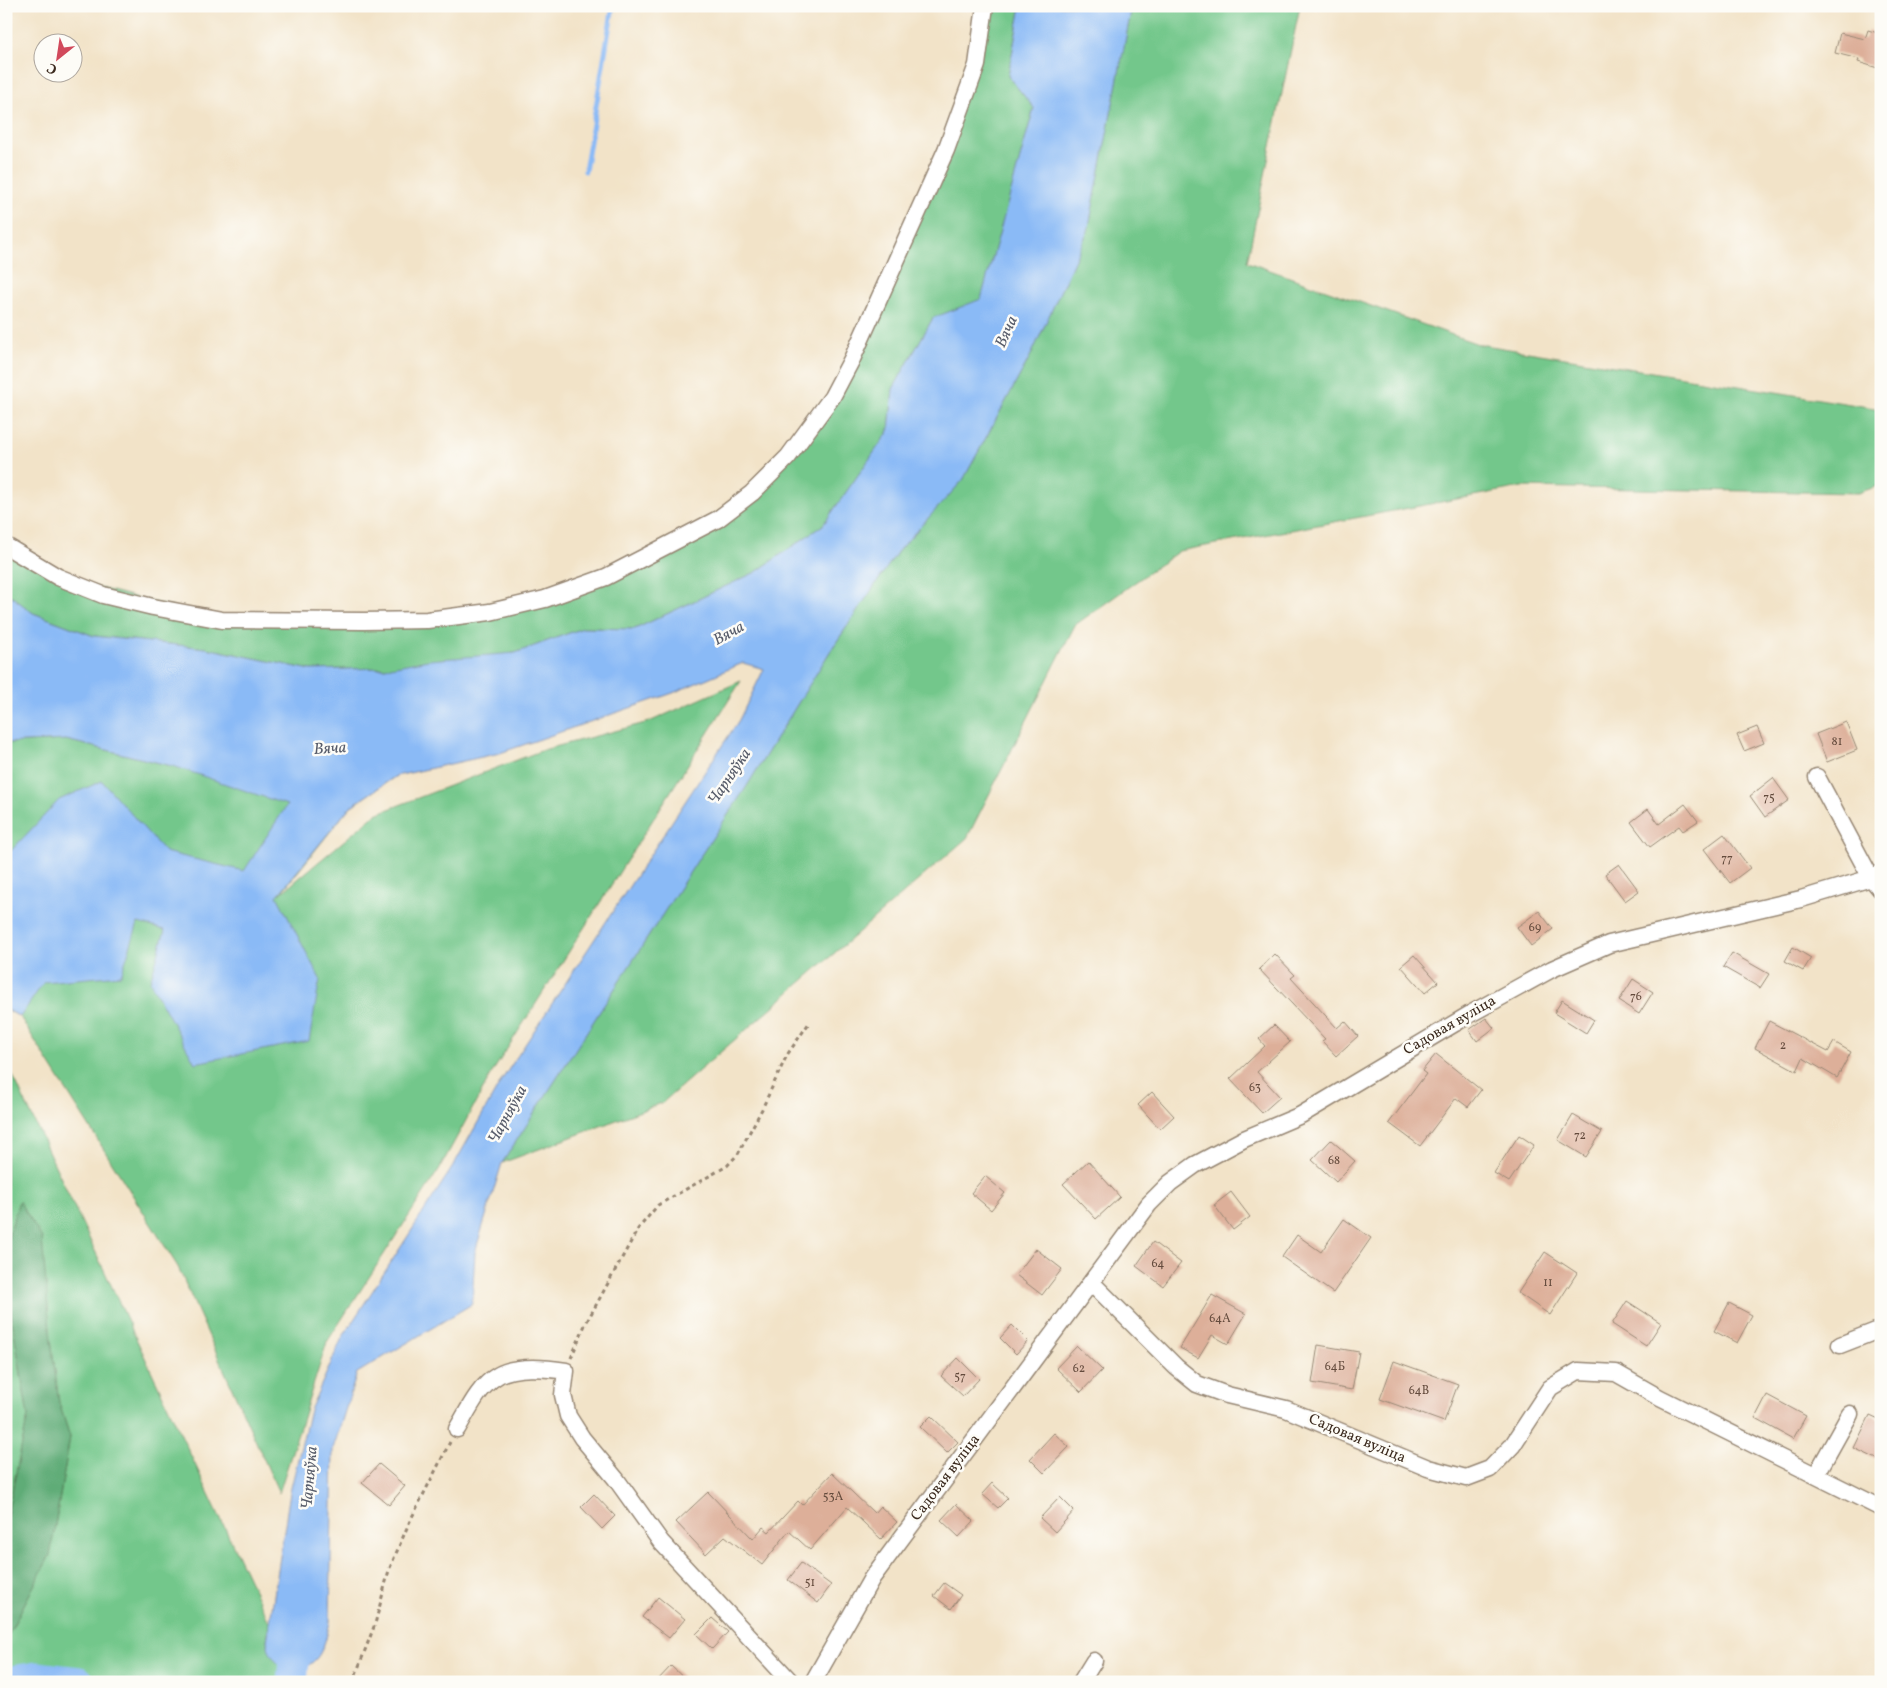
<svg xmlns="http://www.w3.org/2000/svg" width="1887" height="1688" font-family="Vollkorn,serif">
  <style>
    .green { fill: #73c78b; stroke: #577854 }
    .forest { fill: #5eac77; stroke: #4c6b4a }
    .water { fill: #8abaf6; stroke: #62728a }
    .lines { fill: none; stroke-linecap: round; stroke-linejoin: round }
    .stream { stroke: #8abaf6; stroke-width: 5 }
    .river { stroke: #8abaf6; stroke-width: 31 }
    .building { fill: #ddaf99 }
    .minor-casing { stroke: #968673; stroke-width: 19 }
    .path { stroke: #968673; stroke-width: 3; stroke-dasharray: 4 4; stroke-linecap: butt }
    .minor { stroke: #fff; stroke-width: 16 }
    .labels { text-anchor: middle; dominant-baseline: central; stroke-width: 5; stroke-linejoin: round; paint-order: stroke }
    .number-label { font-size: 12px; fill: #644b3d }
    .street-label { font-size: 15px; fill: #3b2a1e; stroke: #fdfcf7 }
    .water-label { font-size: 16px; font-style: italic; fill: #575c6a; stroke: #fdfcf7 }
  </style>
  <rect width="100%" height="100%" fill="#fdfcf7"/>
  <filter id="ink" filterUnits="userSpaceOnUse"><feTurbulence type="fractalNoise" baseFrequency=".02" numOctaves="2"/><feDisplacementMap in="SourceGraphic" scale="10" xChannelSelector="R" yChannelSelector="G"/><feConvolveMatrix kernelMatrix="1 2 1 2 8 2 1 2 1" color-interpolation-filters="sRGB"/></filter>
  <filter id="wash" filterUnits="userSpaceOnUse"><feTurbulence type="fractalNoise" baseFrequency=".0096" numOctaves="4" result="noise"/><feDisplacementMap in="SourceGraphic" scale="20" xChannelSelector="R" yChannelSelector="G"/><feGaussianBlur stdDeviation="1.12" result="paint"/><feColorMatrix in="noise" values="0 0 0 0 0 0 0 0 0 0 0 0 0 0 0 0 0 1.4 0 .05"/><feComposite in="paint" operator="in"/></filter>
  <g filter="url(#wash)">
    <rect width="100%" height="100%" fill="#f2e3c8"/>
    <path class="green" d="M 985,6 L 1021,6 L 1008,76 L 1034,108 L 981,300 L 933,318 L 893,389 L 889,431 L 823,525 L 756,572 L 635,629 L 583,628 L 515,653 L 385,668 L 311,670 L 206,648 L 94,636 L 33,613 L 6,592 L 6,546 L 58,577 L 222,620 L 427,620 L 606,577 L 752,493 L 832,397 L 977,65 Z
      M 1132,6 L 1300,6 L 1247,262 L 1478,344 L 1881,409 L 1881,485 L 1858,493 L 1521,487 L 1179,551 L 1075,625 L 967,838 L 662,1103 L 502,1163 L 699,858 L 745,789 L 829,653 L 898,551 L 963,480 L 1032,353 L 1088,231 Z
      M 741,681 L 493,1071 L 440,1168 L 327,1342 L 279,1493 L 178,1267 L 20,1017 L 6,1009 L 6,743 L 66,740 L 176,767 L 396,776 L 350,807 L 280,894 L 376,814 L 543,750 L 649,722 Z
      M 6,1061 L 269,1622 L 267,1641 L 281,1666 L 293,1670 L 292,1682 L 79,1682 L 37,1677 L 6,1682 L 6,1639 L 50,1555 L 70,1437 L 59,1403 L 51,1340 L 19,1201 L 6,1245 Z
      M 6,1283 L 28,1416 L 6,1520 Z"/>
    <path class="forest" d="M 19,1201 L 42,1238 L 51,1340 L 59,1403 L 70,1437 L 50,1555 L 6,1639 L 6,1520 L 28,1416 L 6,1283 L 6,1245 Z"/>
    <path class="water" d="M 1021,6 L 1132,6 L 1088,231 L 1032,353 L 963,480 L 898,551 L 829,653 L 745,789 L 699,858 L 502,1163 L 475,1252 L 472,1304 L 357,1373 L 333,1449 L 330,1622 C 327,1634 324,1650 316,1659 C 303,1673 282,1673 272,1656 C 269,1652 268,1646 267,1641 L 290,1492 L 310,1410 L 342,1338 L 452,1168 L 503,1078 L 739,720 L 764,669 L 743,663 L 673,693 L 500,753 L 396,776 L 350,807 L 277,896 L 320,979 L 309,1041 L 195,1063 L 150,982 L 165,930 L 138,923 L 121,975 L 44,982 L 20,1017 L 6,1009 L 6,856 L 59,800 L 102,781 L 165,852 L 244,871 L 287,805 L 176,767 L 66,740 L 6,743 L 6,592 L 33,613 L 94,636 L 206,648 L 311,670 L 385,668 L 428,660 L 515,653 L 583,628 L 635,629 L 756,572 L 823,525 L 889,431 L 893,389 L 933,318 L 981,299 L 1034,108 L 1008,76 Z"/>
    <g class="lines">
      <path class="stream" d="M 585,171 L 613,6"/>
      <path class="river" d="M 6,1682 L 37,1677 L 79,1682
        M 292,1682 L 297,1628"/>
    </g>
    <g id="blocks">
      <path class="building" d="M 1868,30 L 1881,34 L 1881,69 L 1858,62 L 1859,59 L 1835,53 L 1840,33 L 1865,39 Z
        M 1846,722 L 1857,750 L 1827,762 L 1816,734 Z
        M 1757,727 L 1764,743 L 1744,751 L 1737,735 Z
        M 1773,778 L 1789,800 L 1765,817 L 1750,796 Z
        M 1685,804 L 1698,821 L 1683,831 L 1679,826 L 1650,847 L 1631,822 L 1648,809 L 1659,824 Z
        M 1724,834 L 1750,868 L 1730,883 L 1704,849 Z
        M 1619,864 L 1639,891 L 1625,901 L 1605,874 Z
        M 1539,911 L 1553,929 L 1531,946 L 1517,927 Z
        M 1793,947 L 1811,958 L 1803,971 L 1785,961 Z
        M 1732,953 L 1769,974 L 1760,988 L 1723,967 Z
        M 1275,954 L 1295,975 L 1291,978 L 1337,1028 L 1345,1021 L 1358,1036 L 1336,1056 L 1322,1041 L 1325,1039 L 1259,969 Z
        M 1414,955 L 1438,982 L 1425,993 L 1401,966 Z
        M 1633,979 L 1653,992 L 1639,1014 L 1619,1001 Z
        M 1562,1000 L 1594,1020 L 1586,1033 L 1554,1013 Z
        M 1486,1018 L 1494,1028 L 1477,1041 L 1469,1030 Z
        M 1769,1021 L 1828,1052 L 1834,1042 L 1851,1052 L 1837,1078 L 1803,1058 L 1797,1071 L 1755,1048 Z
        M 1274,1025 L 1290,1042 L 1257,1072 L 1280,1097 L 1262,1113 L 1230,1079 L 1265,1046 L 1259,1039 Z
        M 1436,1054 L 1481,1090 L 1468,1107 L 1456,1098 L 1420,1146 L 1389,1123 L 1426,1074 L 1422,1071 Z
        M 1152,1092 L 1174,1116 L 1160,1129 L 1138,1105 Z
        M 1573,1115 L 1602,1132 L 1586,1157 L 1558,1140 Z
        M 1519,1135 L 1534,1145 L 1509,1182 L 1494,1173 Z
        M 1331,1140 L 1355,1161 L 1336,1182 L 1312,1160 Z
        M 1088,1161 L 1120,1197 L 1096,1219 L 1063,1184 Z
        M 985,1176 L 1005,1193 L 991,1210 L 971,1193 Z
        M 1231,1192 L 1250,1217 L 1233,1230 L 1214,1205 Z
        M 1344,1219 L 1371,1238 L 1333,1293 L 1282,1257 L 1297,1235 L 1321,1252 Z
        M 1153,1242 L 1181,1263 L 1163,1286 L 1136,1266 Z
        M 1036,1249 L 1062,1269 L 1042,1295 L 1016,1275 Z
        M 1545,1252 L 1577,1273 L 1550,1315 L 1518,1293 Z
        M 1212,1295 L 1246,1314 L 1228,1344 L 1212,1335 L 1198,1358 L 1180,1348 Z
        M 1627,1301 L 1661,1323 L 1646,1346 L 1612,1324 Z
        M 1729,1303 L 1752,1315 L 1737,1343 L 1714,1331 Z
        M 1012,1325 L 1028,1341 L 1016,1354 L 1000,1338 Z
        M 1318,1345 L 1359,1352 L 1352,1390 L 1312,1383 Z
        M 1077,1346 L 1102,1370 L 1081,1392 L 1056,1368 Z
        M 958,1358 L 979,1379 L 963,1396 L 941,1376 Z
        M 1394,1361 L 1458,1384 L 1444,1422 L 1380,1399 Z
        M 1767,1395 L 1806,1416 L 1793,1439 L 1755,1418 Z
        M 1870,1415 L 1881,1420 L 1881,1461 L 1854,1448 Z
        M 931,1416 L 958,1442 L 947,1453 L 920,1427 Z
        M 1054,1433 L 1069,1447 L 1044,1473 L 1030,1459 Z
        M 379,1464 L 405,1486 L 389,1505 L 362,1483 Z
        M 832,1473 L 874,1513 L 880,1506 L 897,1522 L 881,1539 L 847,1507 L 810,1550 L 789,1531 L 762,1565 L 725,1536 L 706,1554 L 676,1522 L 708,1492 L 753,1539 L 763,1527 L 769,1532 L 798,1501 L 802,1505 Z
        M 992,1483 L 1008,1498 L 998,1508 L 982,1494 Z
        M 594,1494 L 615,1516 L 602,1529 L 581,1507 Z
        M 1060,1497 L 1074,1511 L 1055,1532 L 1040,1518 Z
        M 956,1504 L 974,1521 L 959,1537 L 941,1520 Z
        M 801,1563 L 831,1585 L 818,1603 L 788,1580 Z
        M 944,1583 L 961,1595 L 951,1609 L 934,1596 Z
        M 658,1597 L 685,1619 L 669,1638 L 642,1617 Z
        M 712,1618 L 728,1632 L 712,1649 L 696,1634 Z
        M 671,1666 L 688,1682 L 656,1682 Z"/>
    </g>
  </g>
  <g filter="url(#ink)">
    <use href="#blocks" fill-opacity="0" stroke="#968673" stroke-width="1"/>
    <g class="lines">
      <g class="minor-casing">
        <path id="minor" d="M 6,546 L 58,577 L 103,595 L 153,607 L 222,620 L 364,621 L 427,620 L 490,612 L 545,599 L 606,577 L 718,519 L 752,493 L 788,457 L 832,397 L 852,359 L 946,150 L 977,65 L 985,6
          M 1817,777 L 1871,878 L 1881,890
          M 1092,1283 L 1176,1367 L 1197,1384 L 1227,1395 L 1286,1409 L 1428,1468 L 1466,1478 L 1490,1469 L 1512,1446 L 1550,1388 L 1578,1371 L 1616,1373 L 1660,1398 L 1881,1508
          M 1840,1345 L 1881,1329
          M 457,1429 C 468,1411 478,1387 497,1376 C 514,1365 547,1368 566,1371 L 563,1395 L 568,1416 L 582,1438 L 616,1479 L 661,1542 L 791,1682
          M 1816,1475 L 1850,1414
          M 813,1682 L 872,1578 L 1149,1204 L 1170,1183 L 1195,1165 L 1244,1139 L 1301,1115 L 1472,1013 L 1552,969 L 1609,944 L 1801,899 L 1871,878 L 1881,873
          M 1081,1682 L 1094,1661"/>
      </g>
      <path class="path" d="M 571,1358 L 585,1325 L 638,1229 L 658,1205 L 727,1166 L 738,1154 L 762,1109 L 787,1055 L 809,1023
        M 353,1682 L 375,1624 L 389,1570 L 409,1523 L 450,1442"/>
      <use href="#minor" class="minor"/>
    </g>
  </g>
  <g class="labels">
    <g class="number-label">
      <text x="1837" y="742">81</text>
      <text x="1769" y="798">75</text>
      <text x="1727" y="859">77</text>
      <text x="1535" y="928">69</text>
      <text x="1636" y="997">76</text>
      <text x="1783" y="1046">2</text>
      <text x="1255" y="1088">63</text>
      <text x="1580" y="1136">72</text>
      <text x="1334" y="1161">68</text>
      <text x="1158" y="1264">64</text>
      <text x="1548" y="1283">11</text>
      <text x="1220" y="1319">64А</text>
      <text x="1335" y="1367">64Б</text>
      <text x="1079" y="1369">62</text>
      <text x="960" y="1377">57</text>
      <text x="1419" y="1391">64В</text>
      <text x="833" y="1497">53А</text>
      <text x="810" y="1583">51</text>
    </g>
    <g class="street-label">
      <text transform="translate(1450 1026) rotate(-30)">Садовая вуліца</text>
      <text transform="translate(1357 1439) rotate(23)">Садовая вуліца</text>
      <text transform="translate(946 1478) rotate(-53)">Садовая вуліца</text>
    </g>
    <g class="water-label">
      <text transform="translate(1007 332) rotate(-66)">Вяча</text>
      <text transform="translate(729 634) rotate(-29)">Вяча</text>
      <text transform="translate(330 749) rotate(-4)">Вяча</text>
      <text transform="translate(730 777) rotate(-56)">Чарняўка</text>
      <text transform="translate(508 1115) rotate(-61)">Чарняўка</text>
      <text transform="translate(310 1478) rotate(-85)">Чарняўка</text>
    </g>
  </g>
  <rect width="1887" height="1688" fill="none" stroke="#fdfcf7" stroke-width="25"/>
  <g transform="translate(58 58) rotate(210)"><circle r="24" fill="#fdfcf7" stroke="#afa8a0"/>
  <path d="M0-4L9 19L0 12L-9 19Z" fill="#d1495b"/>
  <text y="-8" font-size="14" font-weight="bold" text-anchor="middle" fill="#3b2a1e">С</text>
  </g>
</svg>
